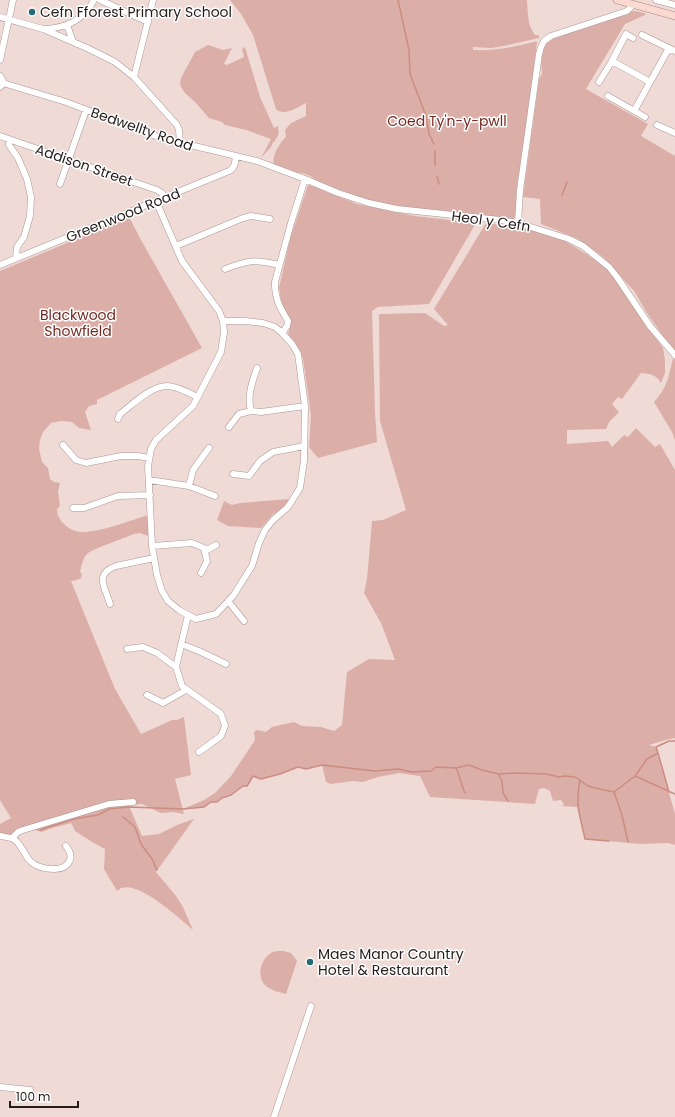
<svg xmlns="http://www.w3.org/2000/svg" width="675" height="1117" font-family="Poppins,sans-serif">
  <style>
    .green { fill: #dbafa8 }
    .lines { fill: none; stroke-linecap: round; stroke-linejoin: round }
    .stream { stroke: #cb8c82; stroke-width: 1.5 }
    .minor-casing { stroke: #ab9794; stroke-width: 7 }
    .major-casing { stroke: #ac8680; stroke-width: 8 }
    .minor { stroke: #fff; stroke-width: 6 }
    .major { stroke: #fad9d3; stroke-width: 7 }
    .poi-dot { fill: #236c77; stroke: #fff; stroke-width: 1.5 }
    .labels { text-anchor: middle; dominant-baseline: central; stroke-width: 3; stroke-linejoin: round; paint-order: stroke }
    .poi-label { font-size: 14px; fill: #241c1b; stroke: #fff; text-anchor: start }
    .park-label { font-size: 14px; fill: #762a22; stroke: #fff }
    .street-label { font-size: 14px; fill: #241c1b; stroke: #fff }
  </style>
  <rect width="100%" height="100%" fill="#efdad6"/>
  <path class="green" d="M 230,0 L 527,0 C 528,12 527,25 535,35 L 539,35 L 539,38 L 504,46 L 491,48 L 473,47 L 473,50 C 497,51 514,47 537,41 L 523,158 L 518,177 L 516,197 L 516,216 L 513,219 L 491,217 L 442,212 L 385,204 L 361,198 L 316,181 C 312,176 303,172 298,173 L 274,164 C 271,157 280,142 286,137 L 285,130 L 291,123 L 306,116 L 306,103 C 298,107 284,117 276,109 L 253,35 L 241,14 Z
    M 634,11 L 645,13 L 645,15 L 625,24 L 586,89 L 648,124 L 641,136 L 675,156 L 675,351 L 667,342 L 647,313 L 634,291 L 602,256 L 578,239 L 541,224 L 540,199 L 523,197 L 539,79 L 542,74 L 541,60 L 545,44 L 554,38 Z
    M 208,45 L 223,50 L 232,48 L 224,64 L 227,65 L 244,57 L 242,49 L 245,47 L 260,97 L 274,128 L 278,126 C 279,134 279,135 274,142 L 273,142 L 271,147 L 261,158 L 271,139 L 246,130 L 225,125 L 222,122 L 209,118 L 196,103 L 185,93 L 181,87 L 180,83 L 181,78 L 195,52 Z
    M 308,185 L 315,187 L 357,204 L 415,216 L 476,223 L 429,304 L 378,307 L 372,311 L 375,412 L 377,442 L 318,458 L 309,447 L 311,415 L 303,359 L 296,344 L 288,334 L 290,326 L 282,305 L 279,288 L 290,239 Z
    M 129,217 L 141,240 L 202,348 L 97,400 L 97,404 L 89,406 L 85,412 L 91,430 L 79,428 L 72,422 L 61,421 L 51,423 L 43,432 L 40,440 L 39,449 L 42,462 L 48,468 L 50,479 L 54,482 L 60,483 L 58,492 L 60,506 L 57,509 C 57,516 60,520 65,525 C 70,529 75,532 82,532 C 101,532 129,521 148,515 L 148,536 L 140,533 L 134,534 C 125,538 92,549 87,554 C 83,558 81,567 80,572 L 82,574 L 81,578 L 77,580 L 71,581 L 115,689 L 141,734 L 172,720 L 177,720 L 184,717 L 191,775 L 175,779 L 184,814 L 173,812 L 161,813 L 142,804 L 130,805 L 129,806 L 142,836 L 159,834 L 177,825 L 194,819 L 156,872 L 176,896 L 183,907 L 193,930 C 180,919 140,882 122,888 C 120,888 119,890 117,891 L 104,869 L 105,849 L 92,842 L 75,831 L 71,823 L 49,829 L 42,832 L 27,828 L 9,835 L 0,834 L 0,824 L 11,818 L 0,800 L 0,271 Z
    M 486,223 L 526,228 L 560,238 L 588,255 L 602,264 L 613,275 L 628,299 L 663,348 L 665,360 L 665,373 L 661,383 C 656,374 650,374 641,373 L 622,399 L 618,397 L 612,404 L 619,412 L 609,422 L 606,429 L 567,430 L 567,444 L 608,441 L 612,447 L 624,435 L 628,437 L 636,428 L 655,447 L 660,444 L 675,470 L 675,738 L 669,739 L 649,745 L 656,747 L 675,814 L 675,845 L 668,843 L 641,844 L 585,839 L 577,807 L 562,806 L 564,804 L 561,800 L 553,801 L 550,791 L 544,788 L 539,789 L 535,804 L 430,797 L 420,776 L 399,773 L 378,777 L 363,782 L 353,781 L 331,784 L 326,782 L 322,765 L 306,769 L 298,767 L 280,774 L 261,779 L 253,776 L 247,786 L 242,786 L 231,795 L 222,798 L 217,802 L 211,802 L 204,807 L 183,809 L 204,800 L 215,793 L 231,776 L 255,740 L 254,732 L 257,730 L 266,732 L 272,727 L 294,722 L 302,726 L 321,727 L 334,731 L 342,725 L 347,672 L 369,659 L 395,660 L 381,623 L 364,593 L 367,579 L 372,521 L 383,520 L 406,510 L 380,421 L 379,314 L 425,313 L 444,326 L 448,325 L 434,309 Z
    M 673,358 L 675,360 L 675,440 L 672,432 L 654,402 C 667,388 669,376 673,358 Z
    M 289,499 L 281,510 L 273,514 L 261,528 L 228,526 L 217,520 L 224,501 L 232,505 L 240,503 Z
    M 283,951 L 291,953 L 297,961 L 286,994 C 279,992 272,991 266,986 C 256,977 260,960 271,953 C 274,951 279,951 283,951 Z"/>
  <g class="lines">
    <path class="stream" d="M 398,0 L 409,50 L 410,74 L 426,116 L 429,134 L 434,144
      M 435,151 L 435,165
      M 437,176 L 439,184
      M 562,195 L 567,182
      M 658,753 L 669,792
      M 456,768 C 460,776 461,784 465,793
      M 499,775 L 502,781 L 503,793 L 508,801
      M 635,776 L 675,794
      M 580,780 C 575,804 580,816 585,839 L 609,841
      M 614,792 L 622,815 L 628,842
      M 123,817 L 135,827 L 141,844 L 152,859 L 157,870
      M 40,830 L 74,819 L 98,815 L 109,809 L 129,807 L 183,809 L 204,807 L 211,802 L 217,802 L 222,798 L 231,795 L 243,786 L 247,786 L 253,776 L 261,779 L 280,774 L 298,767 L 306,769 L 322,765 L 375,771 L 398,769 L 412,772 L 431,771 L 436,767 L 456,768 L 469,765 L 482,770 L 499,774 L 515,773 L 547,774 L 559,777 L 565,776 L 575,777 L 588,786 L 595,788 L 614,792 L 635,776 L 647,759 L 658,753 L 656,747 L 669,741 L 675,741"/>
    <g class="minor-casing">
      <path id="minor" d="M 100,0 L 148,22
        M 656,0 L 675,5
        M 0,17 L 43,29 L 87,48 L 115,62 L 134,77 L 177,125 L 179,130 L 180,143
        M 67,25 L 73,42
        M 45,29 C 67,28 84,20 94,0
        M 642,35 L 675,51
        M 0,60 L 13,0
        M 612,61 L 626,34 L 633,38
        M 0,76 L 3,81 L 2,85 L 0,87
        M 134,77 L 153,0
        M 599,82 L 612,61 L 650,82
        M 3,83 L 66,102 L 161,138 L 257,161 L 305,179 L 338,193 L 369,203 L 397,209 L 500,220 L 518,223 L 569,239 L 583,246 L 609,267 L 617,277 L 650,326 L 675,355
        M 608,96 L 645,117
        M 634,111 L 669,48
        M 657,125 L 675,133
        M 0,136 L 157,190 L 162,193 L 165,198
        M 9,139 L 9,145 L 18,158 L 27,179 L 31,197 L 30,216 L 24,237 L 17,247 L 16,258
        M 60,184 L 86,110
        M 156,201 L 182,261 L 219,311 L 223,321 L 224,333 L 221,352 L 193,406 L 156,440 L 151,449 L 148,466 L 152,546 L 157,575 L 162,591 L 168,601 L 179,610 L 196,619 L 216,614 L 233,596 L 252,566 L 259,543 L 265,530 L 273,520 L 288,507 L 300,488 L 304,461 L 305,406 L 298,354 L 292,344 L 282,333 L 275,327 L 263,323 L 246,321 L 223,321
        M 518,223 L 520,190 L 539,54 L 541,47 L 544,41 L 551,36 L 627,11 L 631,7 L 632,5
        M 176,246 L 243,218 L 251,216 L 270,219
        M 0,265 L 229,171 C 235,168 235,163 236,156
        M 225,269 C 249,260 255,259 279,265
        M 282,333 L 287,326 L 288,321 C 280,308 274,297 275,282 L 291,223 L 305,179
        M 251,411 C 247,395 252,383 257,368
        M 118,419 L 120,414 C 132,405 152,385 168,386 C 178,387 188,392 197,397
        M 229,427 L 239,414 L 251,411 L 261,412 L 305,406
        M 63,445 L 76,460 L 86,463 L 121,456 L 138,456 L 149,458
        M 233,474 L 249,476 L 260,461 L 273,452 L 304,446
        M 149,480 L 189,486 L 215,496
        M 189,486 L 193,470 L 209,448
        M 73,508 L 84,508 L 118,496 L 150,495
        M 152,546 L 192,543 L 204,548 L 207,561 L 201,573
        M 205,551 L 216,545
        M 228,601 L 244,621
        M 110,604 C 106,589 93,574 116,566 L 154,558
        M 188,615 L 176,667 L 182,686 L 210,706 L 221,714 L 225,726 L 221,736 L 199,752
        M 181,644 L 199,651 L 226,664
        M 127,649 L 143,647 L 157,653 L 176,667
        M 147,695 L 163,703 L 186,690
        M 0,836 C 5,837 10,837 15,840 C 21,845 23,851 27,857 C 33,867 44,869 55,869 C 61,869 67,867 70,860 C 72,855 69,850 66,846
        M 12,838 L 18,832 L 23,830 L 109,804 L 133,802
        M 0,1087 L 30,1090
        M 274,1117 L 311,1006"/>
    </g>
    <g class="major-casing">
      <path id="major" d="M 617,0 L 675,16"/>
    </g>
    <use href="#minor" class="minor"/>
    <use href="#major" class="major"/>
  </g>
  <g class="poi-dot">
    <circle cx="32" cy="12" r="4"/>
    <circle cx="310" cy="962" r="4"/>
  </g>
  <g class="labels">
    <g class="poi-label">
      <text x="40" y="12">Cefn Fforest Primary School</text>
      <text x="318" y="954">Maes Manor Country<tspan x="318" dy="16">Hotel &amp; Restaurant</tspan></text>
    </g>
    <g class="park-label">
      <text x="447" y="121">Coed Ty'n-y-pwll</text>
      <text x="78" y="315">Blackwood<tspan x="78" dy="16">Showfield</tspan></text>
    </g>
    <g class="street-label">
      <text transform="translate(142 129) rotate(19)">Bedwellty Road</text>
      <text transform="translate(84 165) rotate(19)">Addison Street</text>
      <text transform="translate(123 215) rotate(-22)">Greenwood Road</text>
      <text transform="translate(491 221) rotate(8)">Heol y Cefn</text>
    </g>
  </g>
  <path d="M10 1101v6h68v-6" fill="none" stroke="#241c1b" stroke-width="2"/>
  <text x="16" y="1101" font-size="12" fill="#241c1b" stroke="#ffffff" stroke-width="3" paint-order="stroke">100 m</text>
</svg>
